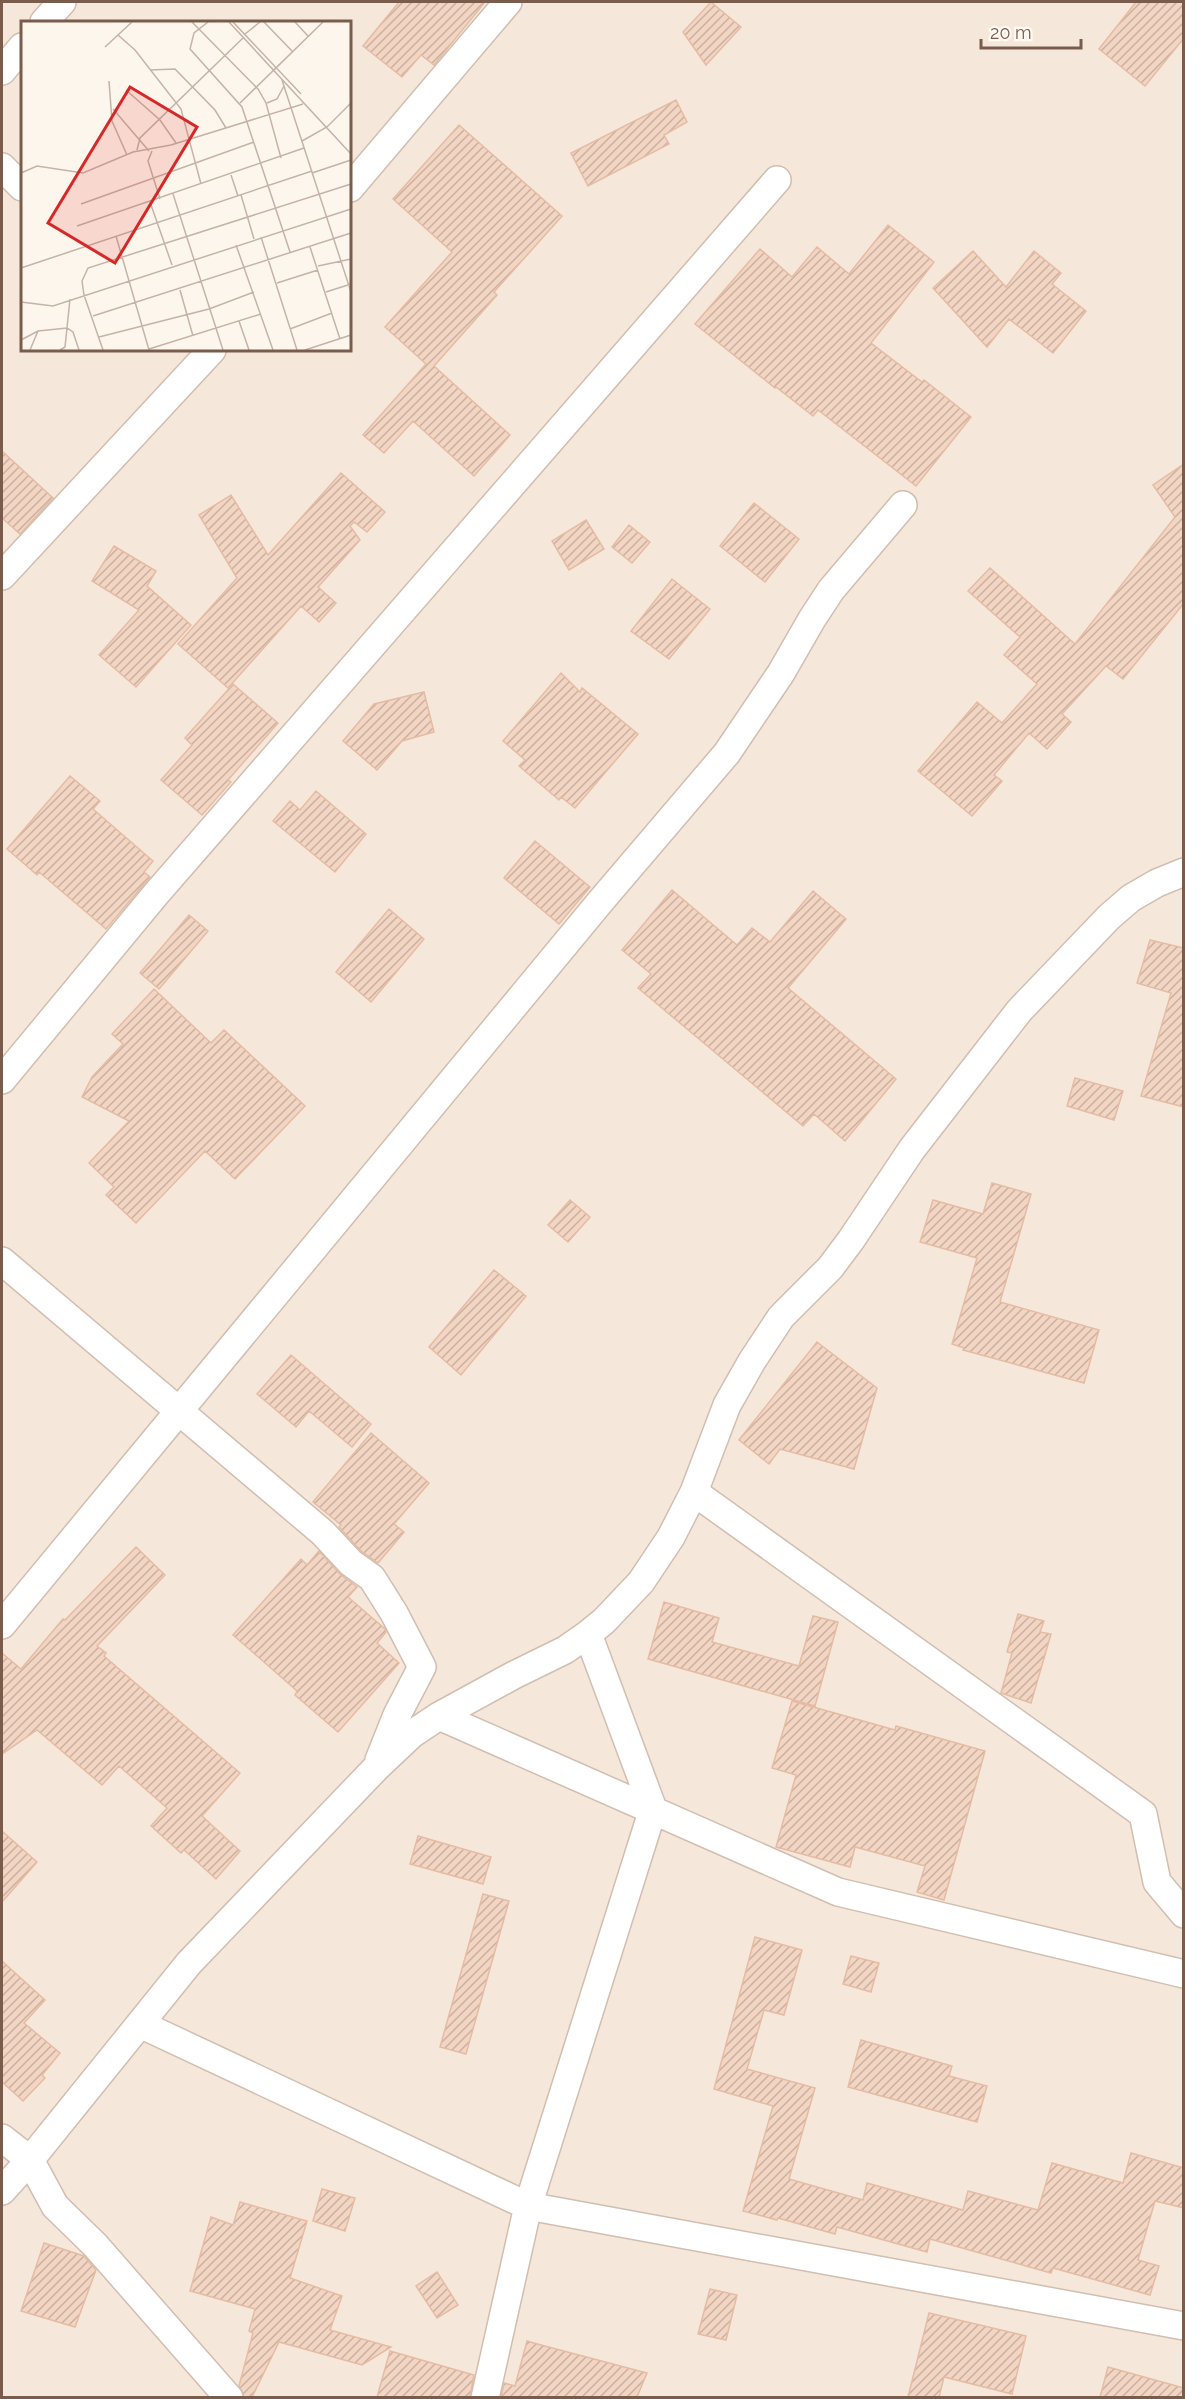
<svg xmlns="http://www.w3.org/2000/svg" width="1185" height="2399" font-family="Raleway,sans-serif">
  <style>
    .residential { fill: #f5e8da; fill-rule: evenodd }
    .building { fill: url(#building-hatch); stroke: #e6bba3; stroke-width: 1.5 }
    .lines { fill: none; stroke-linecap: round; stroke-linejoin: round }
    .street-casing { stroke: #d1beb0; stroke-width: 30 }
    .street { stroke: #fff; stroke-width: 27 }
    .inset-road { fill: none; stroke: #c5b3a7; stroke-width: 1.5 }
    .view { fill: #d62828; fill-opacity: 0.15; stroke: #d62828; stroke-width: 3 }
    .inset-edge { fill: none; stroke: #7a5c4d; stroke-width: 3 }
  </style>
  <defs>
    <pattern id="building-hatch" width="6" height="6" patternUnits="userSpaceOnUse" patternTransform="scale(1.5)"><rect width="6" height="6" fill="#f3d5c3"/><path d="M-1 1l2-2M0 6l6-6M5 7l2-2" fill="none" stroke="#cab0a1"/></pattern>
  </defs>
  <rect width="100%" height="100%" fill="#fdf6ec"/>
  <path class="residential" d="M 2,2 L 1183,2 L 1183,2397 L 2,2397 ZM 22,22 L 350,22 L 350,350 L 22,350 Z"/>
  <path class="building" d="M 399,2 L 485,2 L 434,65 L 421,55 L 402,77 L 363,46 Z
    M 711,2 L 741,27 L 706,65 L 683,32 Z
    M 1136,2 L 1184,2 L 1184,38 L 1145,86 L 1099,49 Z
    M 676,100 L 687,122 L 664,135 L 669,144 L 588,186 L 571,153 Z
    M 459,125 L 562,216 L 494,292 L 497,295 L 434,366 L 510,435 L 474,476 L 413,421 L 384,453 L 363,435 L 426,364 L 385,327 L 452,252 L 393,199 Z
    M 888,225 L 934,262 L 871,343 L 922,382 L 924,380 L 971,417 L 916,486 L 818,410 L 813,416 L 776,387 L 775,388 L 695,324 L 760,249 L 792,277 L 817,247 L 849,274 Z
    M 973,251 L 1006,287 L 1034,251 L 1061,273 L 1052,284 L 1086,311 L 1053,353 L 1009,319 L 987,347 L 933,288 Z
    M 2,451 L 53,498 L 20,534 L 2,518 Z
    M 1184,464 L 1184,603 L 1123,679 L 1106,666 L 1062,714 L 1071,722 L 1047,749 L 1029,733 L 994,775 L 1002,781 L 972,816 L 918,771 L 977,702 L 1002,723 L 1037,684 L 1004,655 L 1020,637 L 968,591 L 990,568 L 1075,644 L 1175,517 L 1153,485 Z
    M 341,473 L 385,512 L 367,532 L 354,522 L 350,526 L 360,540 L 318,587 L 336,603 L 319,622 L 301,606 L 228,688 L 178,644 L 237,578 L 199,515 L 231,495 L 268,555 Z
    M 754,503 L 799,539 L 765,582 L 720,546 Z
    M 586,520 L 604,549 L 569,570 L 552,541 Z
    M 629,525 L 650,542 L 632,563 L 612,547 Z
    M 114,546 L 156,571 L 147,586 L 191,625 L 136,687 L 99,655 L 139,610 L 92,581 Z
    M 672,579 L 710,609 L 669,659 L 631,631 Z
    M 561,673 L 580,692 L 582,688 L 638,734 L 575,808 L 561,797 L 559,800 L 519,766 L 525,760 L 503,741 Z
    M 233,684 L 278,723 L 228,780 L 231,782 L 202,815 L 161,780 L 192,745 L 185,738 Z
    M 424,692 L 434,732 L 402,741 L 377,770 L 343,741 L 374,704 Z
    M 70,776 L 100,801 L 93,809 L 153,861 L 144,872 L 150,877 L 106,929 L 39,872 L 37,875 L 7,849 Z
    M 316,791 L 366,834 L 335,872 L 273,821 L 290,801 L 300,810 Z
    M 535,841 L 590,887 L 559,924 L 504,878 Z
    M 672,890 L 737,945 L 752,928 L 770,942 L 813,891 L 846,919 L 788,988 L 896,1079 L 845,1141 L 814,1114 L 803,1126 L 638,988 L 651,974 L 622,950 Z
    M 389,909 L 424,939 L 371,1002 L 336,972 Z
    M 189,915 L 208,931 L 159,989 L 140,973 Z
    M 1150,940 L 1184,948 L 1184,1107 L 1141,1096 L 1171,993 L 1137,983 Z
    M 154,989 L 211,1043 L 224,1030 L 305,1106 L 235,1179 L 205,1151 L 136,1223 L 106,1195 L 114,1187 L 89,1163 L 129,1121 L 82,1097 L 92,1077 L 123,1044 L 112,1034 Z
    M 1075,1078 L 1123,1091 L 1114,1120 L 1067,1106 Z
    M 992,1183 L 1031,1194 L 1000,1302 L 1099,1330 L 1084,1383 L 963,1350 L 964,1348 L 952,1344 L 977,1258 L 920,1242 L 933,1200 L 983,1214 Z
    M 570,1200 L 590,1217 L 568,1242 L 548,1225 Z
    M 494,1270 L 526,1296 L 461,1375 L 429,1347 Z
    M 817,1342 L 877,1388 L 854,1469 L 780,1449 L 769,1464 L 739,1440 Z
    M 291,1355 L 371,1424 L 352,1447 L 309,1411 L 296,1427 L 257,1394 Z
    M 371,1433 L 429,1483 L 394,1524 L 404,1532 L 378,1563 L 361,1551 L 339,1527 L 341,1525 L 313,1502 Z
    M 136,1547 L 165,1575 L 97,1646 L 106,1653 L 104,1656 L 240,1773 L 202,1816 L 240,1851 L 216,1879 L 184,1850 L 181,1853 L 151,1826 L 167,1808 L 119,1766 L 102,1785 L 37,1730 L 2,1754 L 2,1653 L 21,1669 L 63,1619 L 65,1620 Z
    M 319,1551 L 340,1574 L 357,1587 L 348,1597 L 385,1629 L 386,1632 L 377,1643 L 399,1663 L 338,1732 L 295,1695 L 297,1691 L 233,1635 L 301,1559 L 307,1565 Z
    M 664,1602 L 719,1618 L 712,1642 L 799,1666 L 813,1616 L 838,1622 L 815,1706 L 648,1659 Z
    M 1018,1614 L 1044,1621 L 1040,1632 L 1051,1634 L 1031,1703 L 1001,1693 L 1012,1653 L 1007,1652 Z
    M 792,1701 L 895,1730 L 896,1726 L 985,1751 L 944,1900 L 917,1892 L 925,1866 L 855,1847 L 850,1867 L 776,1847 L 796,1775 L 772,1768 Z
    M 2,1831 L 37,1862 L 2,1902 Z
    M 418,1836 L 491,1857 L 483,1884 L 410,1864 Z
    M 483,1894 L 509,1901 L 466,2054 L 440,2047 Z
    M 755,1937 L 802,1950 L 784,2015 L 764,2010 L 747,2069 L 815,2088 L 789,2179 L 863,2200 L 867,2183 L 963,2210 L 968,2191 L 1038,2210 L 1052,2163 L 1123,2183 L 1131,2153 L 1184,2168 L 1184,2208 L 1155,2201 L 1138,2260 L 1159,2266 L 1150,2295 L 1053,2268 L 1051,2273 L 930,2239 L 927,2252 L 837,2227 L 835,2234 L 778,2218 L 777,2220 L 743,2211 L 773,2106 L 714,2089 Z
    M 851,1956 L 879,1963 L 871,1992 L 843,1984 Z
    M 2,1961 L 45,2000 L 24,2023 L 60,2053 L 42,2075 L 45,2078 L 23,2101 L 2,2082 Z
    M 861,2040 L 952,2066 L 949,2076 L 987,2086 L 977,2122 L 848,2087 Z
    M 322,2189 L 355,2198 L 345,2231 L 313,2221 Z
    M 240,2202 L 307,2221 L 290,2278 L 342,2296 L 330,2330 L 391,2347 L 362,2365 L 279,2342 L 252,2397 L 244,2397 L 239,2386 L 253,2333 L 249,2331 L 255,2309 L 190,2291 L 211,2217 L 233,2225 Z
    M 44,2243 L 84,2256 L 96,2270 L 75,2327 L 21,2311 Z
    M 437,2272 L 458,2305 L 437,2318 L 416,2286 Z
    M 710,2289 L 737,2295 L 726,2340 L 698,2334 Z
    M 929,2313 L 1026,2336 L 1012,2394 L 944,2377 L 939,2397 L 908,2397 Z
    M 527,2341 L 541,2345 L 647,2373 L 637,2397 L 501,2397 L 504,2383 L 515,2386 Z
    M 390,2351 L 474,2375 L 470,2397 L 377,2397 Z
    M 1108,2367 L 1184,2388 L 1184,2397 L 1100,2397 Z"/>
  <g class="lines">
    <g class="street-casing">
      <path id="street" d="M 44,22 L 62,2
        M 2,71 L 22,47
        M 2,167 L 22,187
        M 350,188 L 508,2
        M 2,576 L 212,350
        M 2,1080 L 156,894 L 777,180
        M 2,1261 L 323,1533 L 351,1563 L 372,1578 L 394,1613 L 422,1667 L 397,1715 L 379,1760
        M 694,1492 L 1143,1814 L 1157,1882 L 1184,1914
        M 2,1625 L 600,902 L 727,753 L 781,673 L 812,619 L 831,590 L 903,505
        M 439,1716 L 838,1892 L 1184,1974
        M 140,2024 L 528,2206 L 1184,2326
        M 2,2138 L 30,2160 L 55,2206 L 95,2245 L 229,2398
        M 2,2191 L 30,2160 L 189,1963 L 376,1768 L 412,1734 L 439,1716 L 514,1675 L 565,1650 L 588,1634 L 604,1621 L 641,1582 L 671,1537 L 694,1492 L 727,1405 L 752,1361 L 781,1317 L 830,1268 L 851,1240 L 912,1149 L 1019,1011 L 1109,917 L 1131,898 L 1157,883 L 1184,872
        M 485,2398 L 528,2206 L 653,1809 L 588,1634"/>
    </g>
    <use href="#street" class="street"/>
  </g>
  <g transform="translate(21 21)">
    <rect width="330" height="330" fill="#fdf6ec"/>
    <path class="inset-road" d="M 171,1 L 237,68 L 245,82 L 260,137M 187,1 L 173,12 L 169,28 L 221,86 L 269,231M 208,1 L 330,133M 212,1 L 280,73M 243,1 L 271,30M 274,1 L 287,15M 224,13 L 239,1M 97,14 L 114,29 L 160,88 L 180,163M 84,26 L 111,1M 129,49 L 154,48 L 194,89 L 205,107M 261,59 L 330,271M 88,60 L 91,100 L 106,134M 105,69 L 139,99 L 155,122M 219,82 L 302,1M 246,82 L 256,78 L 263,65M 92,88 L 128,130M 281,120 L 306,106 L 330,82M 116,129 L 119,117 L 222,17M 131,130 L 127,140 L 139,178M 0,152 L 16,145 L 62,152 L 112,131 L 150,124 L 282,83M 291,152 L 330,139M 210,154 L 217,175M 152,173 L 202,329M 220,174 L 233,218M 129,181 L 151,244M 60,183 L 233,121M 56,205 L 283,127M 95,215 L 128,329M 240,216 L 276,329M 215,224 L 252,329M 289,226 L 319,318M 297,245 L 330,238M 0,247 L 291,150M 256,262 L 297,249M 159,269 L 172,315M 305,271 L 330,263M 0,281 L 32,285 L 330,188M 72,295 L 330,212M 218,300 L 228,329M 269,308 L 311,292M 78,316 L 188,288 L 233,271M 0,319 L 17,310 L 46,307 L 52,311 L 58,329M 128,328 L 240,293M 9,329 L 17,310M 39,329 L 44,326 L 49,278M 82,329 L 63,274 L 61,260 L 67,247 L 330,163M 284,329 L 330,314"/>
    <path class="view" d="M 109,66 L 176,106 L 94,242 L 27,202 Z"/>
    <rect width="330" height="330" class="inset-edge"/>
  </g>
  <rect width="1185" height="2399" fill="none" stroke="#7a5c4d" stroke-width="6"/>
  <path d="M981 39v9h100v-9" fill="none" stroke="#7a5c4d" stroke-width="3"/>
  <text x="990" y="39" font-size="18" fill="#7a5c4d" stroke="#fffaf3" stroke-width="4.5" paint-order="stroke">20 m</text>
</svg>
